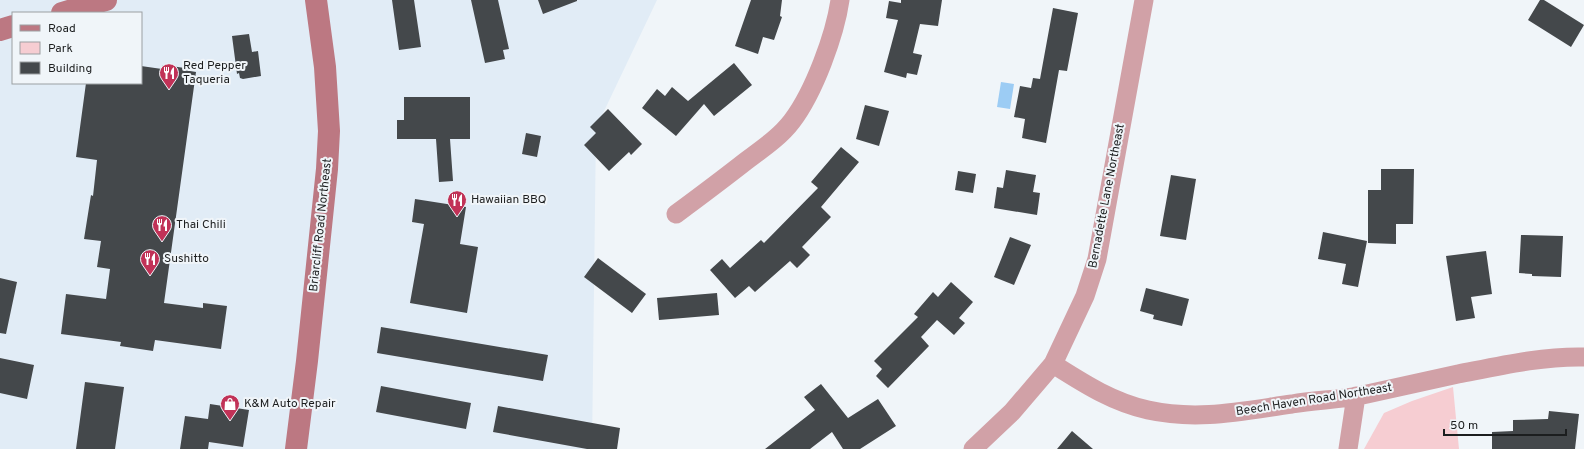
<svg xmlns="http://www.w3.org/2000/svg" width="1584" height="449" font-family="Overpass,sans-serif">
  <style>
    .built { fill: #e1ecf6; fill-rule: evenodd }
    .green { fill: #f6cdd2 }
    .water { fill: #9cccf4 }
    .building { fill: #44484b }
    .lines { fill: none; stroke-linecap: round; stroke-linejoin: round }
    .street { stroke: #d1a1a7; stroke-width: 19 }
    .secondary { stroke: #bc7882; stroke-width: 22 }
    .labels { text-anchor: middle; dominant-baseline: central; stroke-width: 4; stroke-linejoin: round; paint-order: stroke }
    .poi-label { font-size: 12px; fill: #1c1e1f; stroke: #f0f5f9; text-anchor: start }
    .street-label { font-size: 12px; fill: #1c1e1f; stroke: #f0f5f9 }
  </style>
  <rect width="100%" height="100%" fill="#f0f5f9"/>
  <path class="built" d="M 0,0 L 657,0 L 596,128 L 592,449 L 0,449 ZM 13,13 L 141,13 L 141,83 L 13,83 Z"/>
  <path class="green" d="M 1453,387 L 1459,449 L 1364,449 L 1384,413 L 1412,401 Z"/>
  <path class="water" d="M 1001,82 L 1014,84 L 1010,109 L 997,107 Z"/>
  <path class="building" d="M 392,0 L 414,0 L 421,47 L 399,50 Z
    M 471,0 L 498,0 L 509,49 L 503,50 L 505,59 L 485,63 Z
    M 538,0 L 577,0 L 577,1 L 543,14 Z
    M 751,0 L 782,0 L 780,16 L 782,17 L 774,40 L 763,37 L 758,54 L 735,46 Z
    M 901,0 L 942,0 L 938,26 L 920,24 L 913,53 L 922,55 L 917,75 L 907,73 L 906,78 L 884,72 L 898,20 L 886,18 L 889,1 L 901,3 Z
    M 1540,0 L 1544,0 L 1584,25 L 1571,47 L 1528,20 Z
    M 1053,8 L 1078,13 L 1067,71 L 1059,70 L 1046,143 L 1022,138 L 1025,119 L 1014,117 L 1020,86 L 1031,88 L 1033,78 L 1040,79 Z
    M 249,34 L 252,52 L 258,51 L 261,76 L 243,79 L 240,78 L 239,73 L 237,74 L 232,36 Z
    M 734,63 L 752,85 L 714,116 L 704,104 L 676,136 L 642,108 L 657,89 L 665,96 L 672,87 L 688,101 Z
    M 163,65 L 185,68 L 184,70 L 196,72 L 164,303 L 203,308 L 203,303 L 227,306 L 221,349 L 155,340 L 153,351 L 120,346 L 121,342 L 61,334 L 66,294 L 106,299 L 110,269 L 97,267 L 101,241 L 84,239 L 91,195 L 93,196 L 97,160 L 76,157 L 86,83 L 141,83 L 141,66 L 162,69 Z
    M 404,97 L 470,97 L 470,139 L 450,139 L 453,181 L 439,182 L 436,139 L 397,139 L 397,120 L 404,120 Z
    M 865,105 L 889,111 L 879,146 L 856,139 Z
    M 608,109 L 642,144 L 631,155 L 629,152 L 609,171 L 584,145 L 596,133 L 590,127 Z
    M 526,133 L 541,136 L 537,157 L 522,154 Z
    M 841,147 L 859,162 L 821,207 L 831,217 L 802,247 L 810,255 L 797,268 L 790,261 L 755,292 L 749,286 L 735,298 L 710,270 L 722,259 L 730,268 L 761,240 L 764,243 L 818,188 L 811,182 Z
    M 1381,169 L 1414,169 L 1413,224 L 1396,224 L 1396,244 L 1368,243 L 1368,190 L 1381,190 Z
    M 1006,170 L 1036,175 L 1033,192 L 1040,193 L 1037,215 L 994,208 L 997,187 L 1003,188 Z
    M 958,171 L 976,174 L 973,193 L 955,190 Z
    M 1171,175 L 1196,179 L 1186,240 L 1160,236 Z
    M 415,199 L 466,207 L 460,244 L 478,247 L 467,313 L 410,303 L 424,224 L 412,222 Z
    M 1323,232 L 1367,241 L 1358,287 L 1342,284 L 1346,264 L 1318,259 Z
    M 1521,235 L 1563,236 L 1561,277 L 1532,276 L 1532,274 L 1519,273 Z
    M 1010,237 L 1031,245 L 1014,285 L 994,277 Z
    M 1486,251 L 1492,294 L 1471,297 L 1475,318 L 1456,321 L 1446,256 Z
    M 598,258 L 646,294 L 632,313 L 584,277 Z
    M 0,278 L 17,282 L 6,334 L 0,333 Z
    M 951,282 L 973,302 L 959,318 L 965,323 L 954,335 L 937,320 L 921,337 L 929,346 L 888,388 L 876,376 L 882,369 L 874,361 L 918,317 L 914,314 L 933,292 L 938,297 Z
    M 1146,288 L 1189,299 L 1182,326 L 1153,319 L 1154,315 L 1140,311 Z
    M 717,293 L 719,315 L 659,320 L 657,298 Z
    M 381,327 L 548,355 L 543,381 L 377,353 Z
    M 0,358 L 34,365 L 27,399 L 0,393 Z
    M 85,382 L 124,387 L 115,449 L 76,449 Z
    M 821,384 L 848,418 L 878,399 L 896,426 L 860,449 L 843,449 L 832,432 L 810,449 L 765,449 L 815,410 L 804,397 Z
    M 381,386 L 471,403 L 466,429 L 376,412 Z
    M 210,404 L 249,410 L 243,447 L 209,442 L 208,449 L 180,449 L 185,416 L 208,419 Z
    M 498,406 L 620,428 L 617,449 L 587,449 L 493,432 Z
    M 1549,411 L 1579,414 L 1575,449 L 1492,449 L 1492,432 L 1513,431 L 1513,420 L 1548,419 Z
    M 1072,431 L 1093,449 L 1057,449 Z"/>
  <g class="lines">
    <path class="street" d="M 676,214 C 699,197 723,179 746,161 C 762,149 780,137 792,121 C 814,92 835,35 840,0
      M 1053,364 C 1083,383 1112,402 1148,410 C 1198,421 1242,411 1292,404 C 1314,400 1336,400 1358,396 C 1391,389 1425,381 1458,374 C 1499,366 1542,356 1584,357
      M 973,449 L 1012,412 L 1053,364 L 1085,296 L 1097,259 L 1144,0
      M 1348,449 L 1356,396"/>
    <path class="secondary" d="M 62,13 L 106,0
      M 0,30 L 13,26
      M 296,449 L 307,361 L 327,169 L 329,131 L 325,67 L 316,0"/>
  </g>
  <defs>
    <g id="restaurant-pin" transform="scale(1)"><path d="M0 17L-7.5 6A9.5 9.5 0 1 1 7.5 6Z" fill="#c13257" stroke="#f0f5f9"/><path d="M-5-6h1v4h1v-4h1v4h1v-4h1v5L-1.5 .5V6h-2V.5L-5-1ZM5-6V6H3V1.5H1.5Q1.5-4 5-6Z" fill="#fff"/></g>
    <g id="shop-pin" transform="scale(1)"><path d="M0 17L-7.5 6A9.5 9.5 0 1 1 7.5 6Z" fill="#c13257" stroke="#f0f5f9"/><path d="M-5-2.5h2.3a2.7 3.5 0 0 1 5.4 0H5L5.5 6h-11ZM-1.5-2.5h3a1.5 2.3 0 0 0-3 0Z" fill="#fff"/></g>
  </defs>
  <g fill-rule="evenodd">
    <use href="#restaurant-pin" x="169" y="73"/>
    <use href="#restaurant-pin" x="457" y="200"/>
    <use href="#restaurant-pin" x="162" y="225"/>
    <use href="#restaurant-pin" x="150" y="259"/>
    <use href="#shop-pin" x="230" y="404"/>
  </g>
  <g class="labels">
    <g class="poi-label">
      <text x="183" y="66">Red Pepper<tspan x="183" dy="14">Taqueria</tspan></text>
      <text x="471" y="200">Hawaiian BBQ</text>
      <text x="176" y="225">Thai Chili</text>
      <text x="164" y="259">Sushitto</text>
      <text x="244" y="404">K&amp;M Auto Repair</text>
    </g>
    <g class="street-label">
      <text transform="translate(1107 196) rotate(-79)">Bernadette Lane Northeast</text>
      <text transform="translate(321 225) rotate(-84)">Briarcliff Road Northeast</text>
      <text transform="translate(1314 400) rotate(-9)">Beech Haven Road Northeast</text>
    </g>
  </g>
  <rect x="12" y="12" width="130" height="72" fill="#f0f5f9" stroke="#9b9fa2"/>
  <rect x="20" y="25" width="20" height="6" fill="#bc7882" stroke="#9b9fa2"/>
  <text x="48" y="32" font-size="12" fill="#1c1e1f">Road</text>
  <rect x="20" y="42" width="20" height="12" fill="#f6cdd2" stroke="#9b9fa2"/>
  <text x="48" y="52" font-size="12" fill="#1c1e1f">Park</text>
  <rect x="20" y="62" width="20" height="12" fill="#44484b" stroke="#9b9fa2"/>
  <text x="48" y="72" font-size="12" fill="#1c1e1f">Building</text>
  <path d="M1444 429v6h122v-6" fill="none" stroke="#1c1e1f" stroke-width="2"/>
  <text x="1450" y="429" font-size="12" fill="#1c1e1f" stroke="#f0f5f9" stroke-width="3" paint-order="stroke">50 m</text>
</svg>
